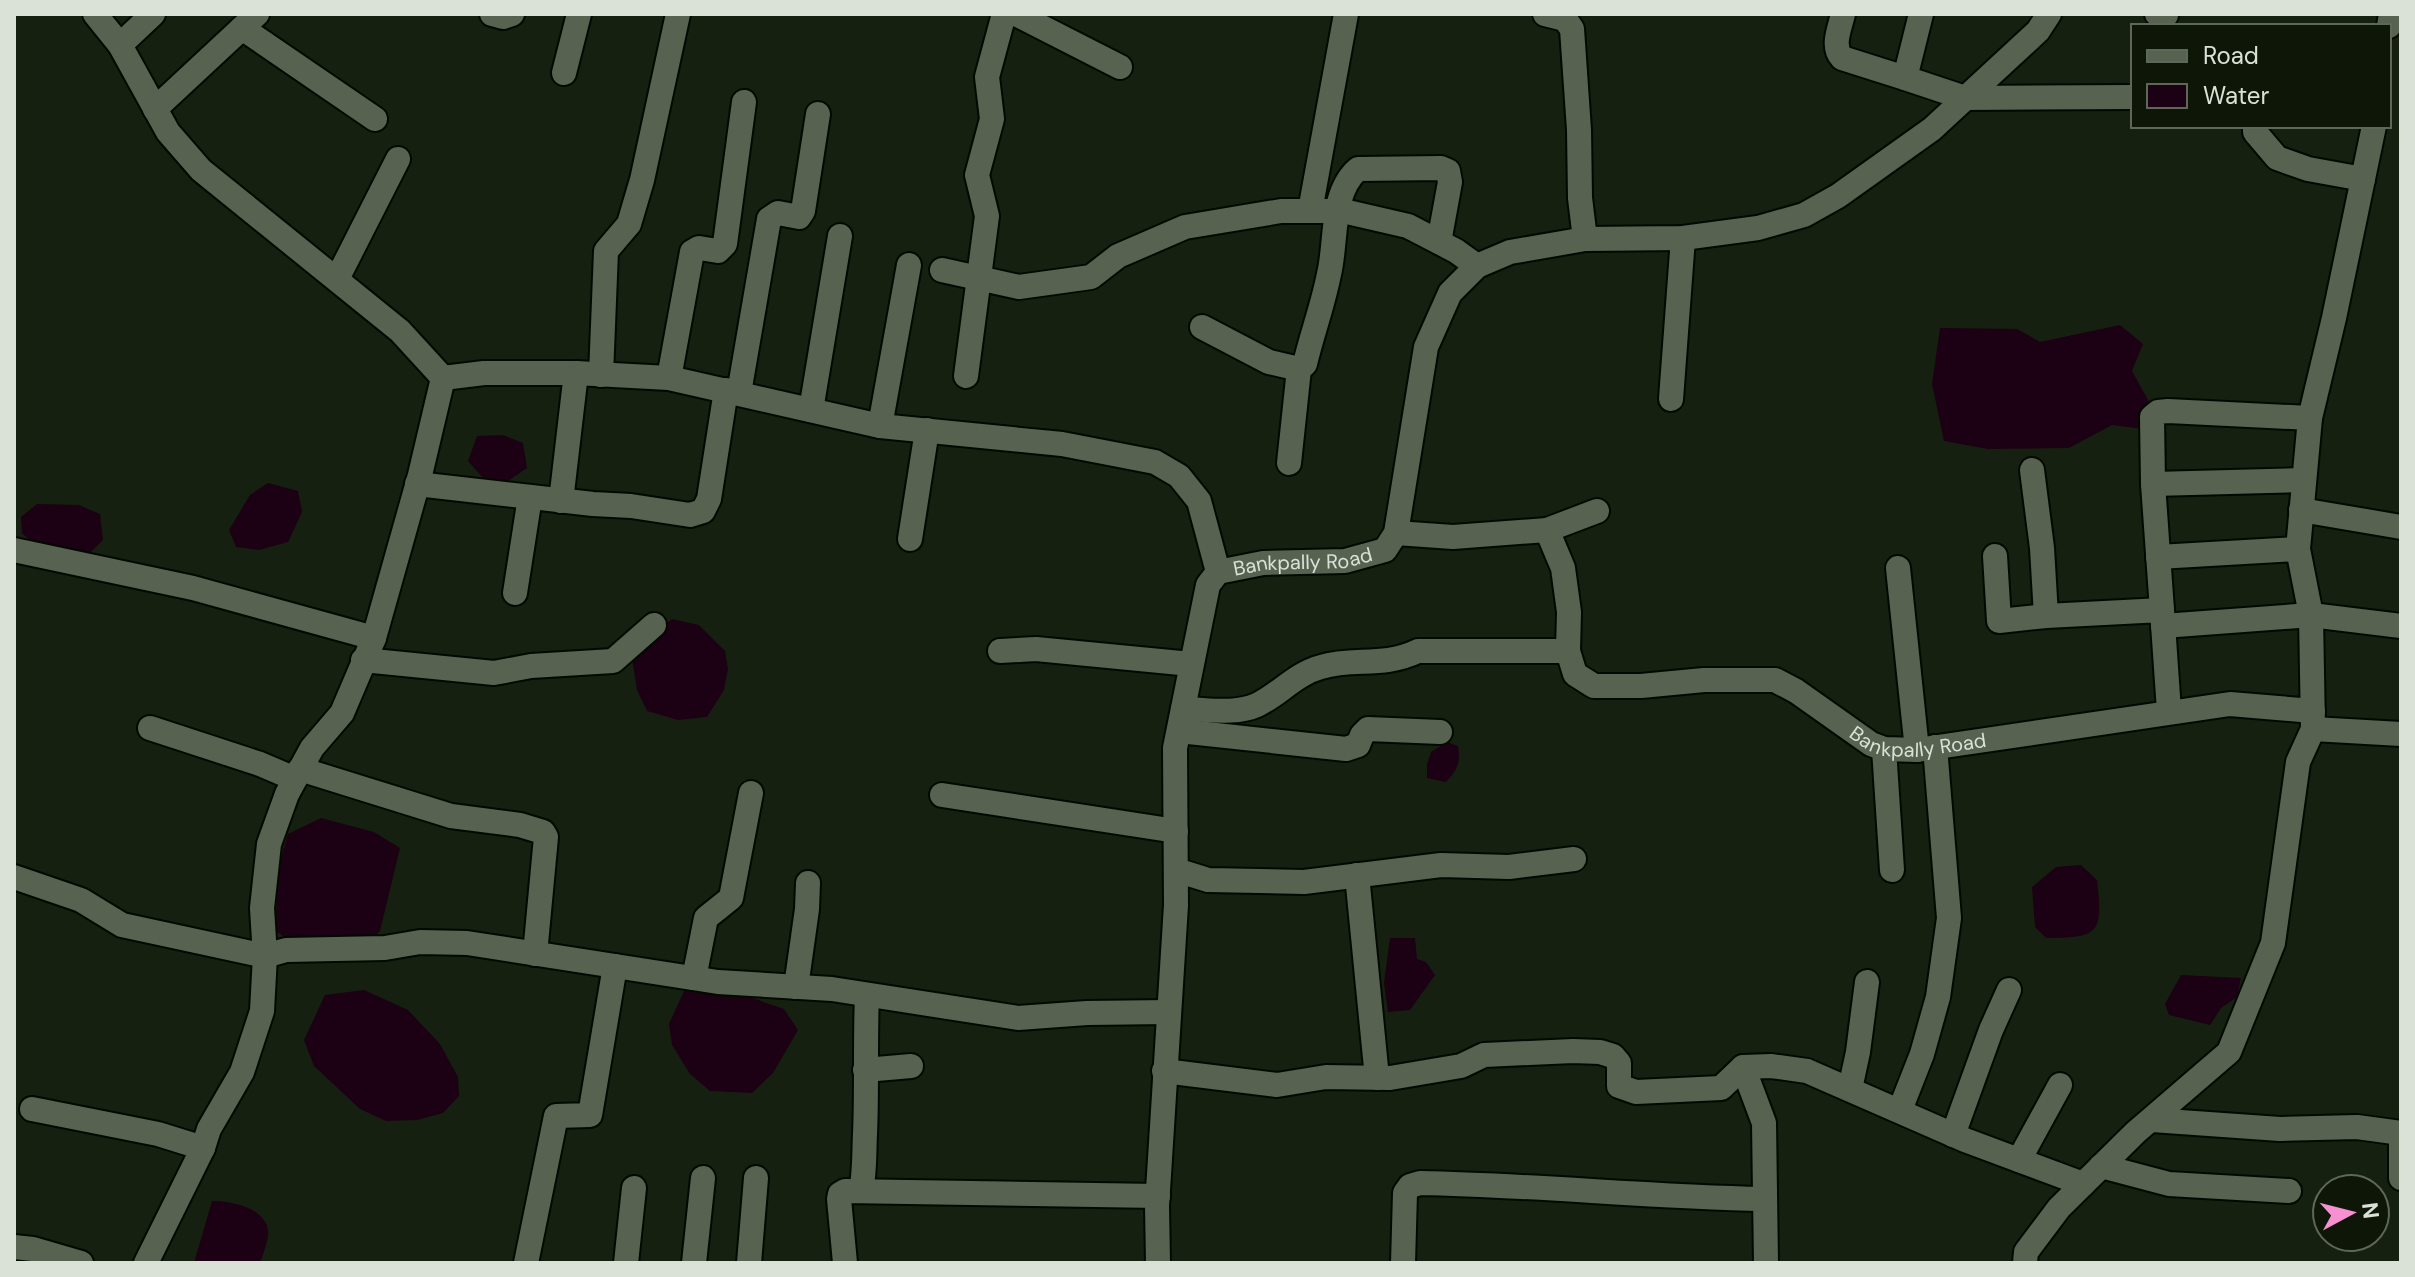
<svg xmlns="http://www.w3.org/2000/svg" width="2415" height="1277" font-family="'DM Sans',sans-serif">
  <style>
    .water { fill: #1c0013 }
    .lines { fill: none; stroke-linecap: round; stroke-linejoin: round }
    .minor-casing { stroke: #030901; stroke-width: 28 }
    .minor { stroke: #576250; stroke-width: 24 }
    .labels { text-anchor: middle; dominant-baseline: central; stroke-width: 8; stroke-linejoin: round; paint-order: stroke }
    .street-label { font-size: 20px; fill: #dae1d6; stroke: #0d1607 }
  </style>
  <rect width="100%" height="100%" fill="#162010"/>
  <path class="water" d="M 2120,325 L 2143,344 L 2132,371 L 2152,407 L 2143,429 L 2112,425 L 2069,448 L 1988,449 L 1944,441 L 1932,384 L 1940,328 L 2017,329 L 2040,342 Z
    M 503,435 L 523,443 L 527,468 L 505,483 L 484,479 L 468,461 L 477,436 Z
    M 268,483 L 298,491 L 302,512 L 288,542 L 259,550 L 236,547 L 229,530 L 250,495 Z
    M 37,504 L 79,505 L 100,514 L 103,540 L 85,558 L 39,549 L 22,533 L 21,517 Z
    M 672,619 L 699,625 L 725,651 L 728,669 L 724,690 L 707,717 L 678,720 L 647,711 L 637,690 L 631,652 Z
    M 1447,742 L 1458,746 C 1461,763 1457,770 1446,782 L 1427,778 L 1427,764 L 1431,752 Z
    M 321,818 L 374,832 L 400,848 L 380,931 L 368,943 L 294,944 L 276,931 L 277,871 L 288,834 Z
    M 2081,865 L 2097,880 C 2103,933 2100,938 2046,938 L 2035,927 L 2032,887 L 2056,867 Z
    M 1390,938 L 1415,938 L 1417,959 L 1426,962 L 1435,975 L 1410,1010 L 1388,1012 L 1384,983 Z
    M 2181,975 L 2241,978 L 2237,997 L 2221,1008 L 2210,1025 L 2169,1015 L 2165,1004 Z
    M 364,990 L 408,1010 L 440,1044 L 458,1077 L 459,1096 L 443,1113 L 417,1120 L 386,1121 L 360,1109 L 314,1066 L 304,1040 L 325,995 Z
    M 684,991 L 732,991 L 784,1009 L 798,1030 L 773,1073 L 752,1093 L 710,1091 L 690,1074 L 672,1045 L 669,1024 Z
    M 212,1201 C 231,1201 264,1207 268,1230 C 269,1239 263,1254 260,1263 L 194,1263 Z"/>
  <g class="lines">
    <g class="minor-casing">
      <g id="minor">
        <path d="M 95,14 L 120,45 L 168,132 L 201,170 L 400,331 L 443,378"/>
        <path d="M 257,14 L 242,28 L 375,119"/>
        <path d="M 492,14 L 503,17 L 512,14"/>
        <path d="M 1016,14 L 1120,67"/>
        <path d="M 1545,14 L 1565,19 L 1572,29 L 1579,130 L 1580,198 L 1585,239"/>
        <path d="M 1843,14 C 1840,28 1831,46 1842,58 L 1905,78"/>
        <path d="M 1921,14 L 1905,78 L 1965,98 L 2133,97"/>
        <path d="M 2157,14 L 2166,15"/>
        <path d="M 2389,26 L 2391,14"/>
        <path d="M 120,45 L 153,14"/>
        <path d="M 564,73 L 579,14"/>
        <path d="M 155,109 L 242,28"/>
        <path d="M 2255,126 L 2255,132 L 2277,158 L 2308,169 L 2363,179"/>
        <path d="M 1310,211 L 1346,14"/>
        <path d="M 942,270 L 1019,287 L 1091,277 L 1118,256 L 1185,227 L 1281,211 L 1343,211 L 1408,226 L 1456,251 L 1477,266"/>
        <path d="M 337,279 L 398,159"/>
        <path d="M 1202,327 L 1269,362 L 1299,369 L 1305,364 C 1312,334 1323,305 1329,274 C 1337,242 1330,193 1358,169 L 1441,168 L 1448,171 L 1450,182 L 1439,242"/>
        <path d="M 601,375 L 606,251 L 629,224 L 642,180 L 678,14"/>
        <path d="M 966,376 L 987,216 L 977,175 L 992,119 L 987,77 L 1004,14"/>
        <path d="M 443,378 L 484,373 L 576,373 L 669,378 L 880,426 L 1062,444 L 1155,462 L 1179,476 L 1199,501 L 1218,572"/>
        <path d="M 669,378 L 692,252 L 699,248 L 718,251 L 725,244 L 744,102"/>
        <path d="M 739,393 L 769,219 L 778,213 L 799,217 L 803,211 L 818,114"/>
        <path d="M 1671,399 L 1683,238"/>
        <path d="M 811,410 L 840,236"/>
        <path d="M 880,426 L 909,265"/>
        <path d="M 1289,463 L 1299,369"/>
        <path d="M 2032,470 L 2042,548 L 2046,616"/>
        <path d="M 417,484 L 593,504 L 631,506 L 690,515 L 703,511 L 709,499 L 726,390"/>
        <path d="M 2153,484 L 2303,480"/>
        <path d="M 561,501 L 576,373"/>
        <path d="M 2301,510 L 2401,527"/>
        <path d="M 1547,530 L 1597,511"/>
        <path id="s1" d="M 1396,533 L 1453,537 L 1547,530 L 1563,568 L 1569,612 L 1568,651 L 1575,674 L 1594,686 L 1641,686 L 1704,680 L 1775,680 L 1796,691 L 1871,744 L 1884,749 L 1917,750 L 2230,704 L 2313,711"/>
        <path d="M 910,539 L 927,430"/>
        <path d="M 14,550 L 193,588 L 374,638"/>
        <path d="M 1995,556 L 1999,621 L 2046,616 L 2162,610 L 2169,711"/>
        <path d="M 2158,557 L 2298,549"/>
        <path d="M 1898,568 L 1917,750"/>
        <path d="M 515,593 L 530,497"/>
        <path d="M 2162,610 L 2153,484 L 2152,417 L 2158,412 L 2168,411 L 2310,418"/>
        <path d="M 2163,626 L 2311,615 L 2401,626"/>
        <path d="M 1000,651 L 1036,649 L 1191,664"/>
        <path d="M 363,660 L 494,673 L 531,666 L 613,661 L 654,625"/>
        <path d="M 1183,709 C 1206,709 1235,715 1257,705 C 1280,694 1295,674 1321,667 C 1355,657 1382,668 1418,651 L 1568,651"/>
        <path d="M 150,728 L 260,764 L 295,779"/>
        <path d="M 2313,729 L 2401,734"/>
        <path d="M 1179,731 L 1346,749 L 1358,745 L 1362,735 L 1368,729 L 1440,732"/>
        <path d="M 1884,749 L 1892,870"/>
        <path d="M 300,769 L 451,816 L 520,825 L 543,832 L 546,837 L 535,954"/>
        <path d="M 942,795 L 1176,831"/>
        <path d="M 1176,870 L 1208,880 L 1304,882 L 1441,865 L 1509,867 L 1574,859"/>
        <path d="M 1357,875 L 1377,1078"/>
        <path d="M 14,877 L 81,900 L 122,925 L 265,956 L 286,950 L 385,948 L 420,942 L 467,943 L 718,982 L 832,989 L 1018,1018 L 1087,1013 L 1168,1012"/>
        <path d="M 694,978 L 706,918 L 731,898 L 751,793"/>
        <path d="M 796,987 L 807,909 L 808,883"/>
        <path d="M 1743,1067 L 1764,1123 L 1766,1263"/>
        <path d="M 865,1070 L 911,1066"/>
        <path d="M 1164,1071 L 1277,1085 L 1326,1077 L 1390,1078 L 1461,1066 L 1484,1055 L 1573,1051 L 1600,1052 L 1613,1056 L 1619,1063 L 1619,1086 L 1636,1092 L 1721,1088 L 1743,1067 L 1771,1066 L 1807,1071 L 1965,1140 L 2083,1184"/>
        <path d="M 1850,1089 L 1858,1052 L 1867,982"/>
        <path d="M 32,1109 L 158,1134 L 203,1148"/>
        <path d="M 1900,1110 L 1922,1054 L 1938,997 L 1949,918 L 1935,747"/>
        <path d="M 2152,1120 L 2280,1129 L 2357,1127 L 2401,1133"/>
        <path d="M 1953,1135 L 1991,1030 L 2009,990"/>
        <path d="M 2401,1141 L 2401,1178"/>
        <path d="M 2019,1160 L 2060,1085"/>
        <path d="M 2101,1166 L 2169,1184 L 2289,1191"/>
        <path d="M 861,1191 C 865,1172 864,1153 865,1134 C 867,1088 865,1041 867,995"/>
        <path d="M 14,1247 L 33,1249 L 81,1263"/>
        <path d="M 146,1263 L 203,1148 L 209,1129 L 242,1072 L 262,1011 L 265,956 L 262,908 L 269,844 L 287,794 L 312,748 L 342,713 L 374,638 L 420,475 L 443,378"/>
        <path d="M 526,1263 L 556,1116 L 590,1115 L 615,966"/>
        <path d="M 626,1263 L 634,1188"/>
        <path d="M 694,1263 L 703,1178"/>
        <path d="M 749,1263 L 756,1178"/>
        <path d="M 845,1263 L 839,1199 L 840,1194 L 845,1191 L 1158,1196"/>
        <path id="s2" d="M 1158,1263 L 1157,1206 L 1176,905 L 1175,748 L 1208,585 L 1218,572 L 1263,563 L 1345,561 L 1385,550 L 1396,533 L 1426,347 L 1450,293 L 1477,266 L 1510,252 L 1585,239 L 1683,238 L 1758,228 L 1804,215 L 1838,196 L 1932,129 L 2038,31 L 2049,14"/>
        <path d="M 1403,1263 L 1405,1193 L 1410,1186 L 1420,1183 C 1535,1185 1649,1197 1764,1199"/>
        <path d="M 2025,1263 L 2026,1252 L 2059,1208 L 2136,1132 L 2229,1052 L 2273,943 L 2298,762 L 2313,729 L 2311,615 L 2298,549 L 2310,418 L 2334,318 L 2374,126"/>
      </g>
    </g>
    <use href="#minor" class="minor"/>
  </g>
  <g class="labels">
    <g class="street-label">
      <text stroke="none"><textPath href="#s2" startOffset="784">Bankpally Road</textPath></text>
      <text stroke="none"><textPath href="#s1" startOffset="666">Bankpally Road</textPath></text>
    </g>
  </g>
  <rect width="2415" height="1277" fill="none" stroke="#dae1d6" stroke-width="32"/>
  <rect x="2131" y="24" width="260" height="104" fill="#0d1607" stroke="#5f675a" stroke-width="2"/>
  <rect x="2147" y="50" width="40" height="12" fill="#576250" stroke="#5f675a" stroke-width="2"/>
  <text x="2203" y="64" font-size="24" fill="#dae1d6">Road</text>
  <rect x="2147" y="84" width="40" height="24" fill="#1c0013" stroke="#5f675a" stroke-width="2"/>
  <text x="2203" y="104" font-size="24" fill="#dae1d6">Water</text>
  <g transform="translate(2351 1213) rotate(83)"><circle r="38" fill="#0d1607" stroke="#5f675a" stroke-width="2"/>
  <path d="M0-6L14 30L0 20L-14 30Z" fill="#f690d0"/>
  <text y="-12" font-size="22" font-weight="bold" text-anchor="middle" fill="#dae1d6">N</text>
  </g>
</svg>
